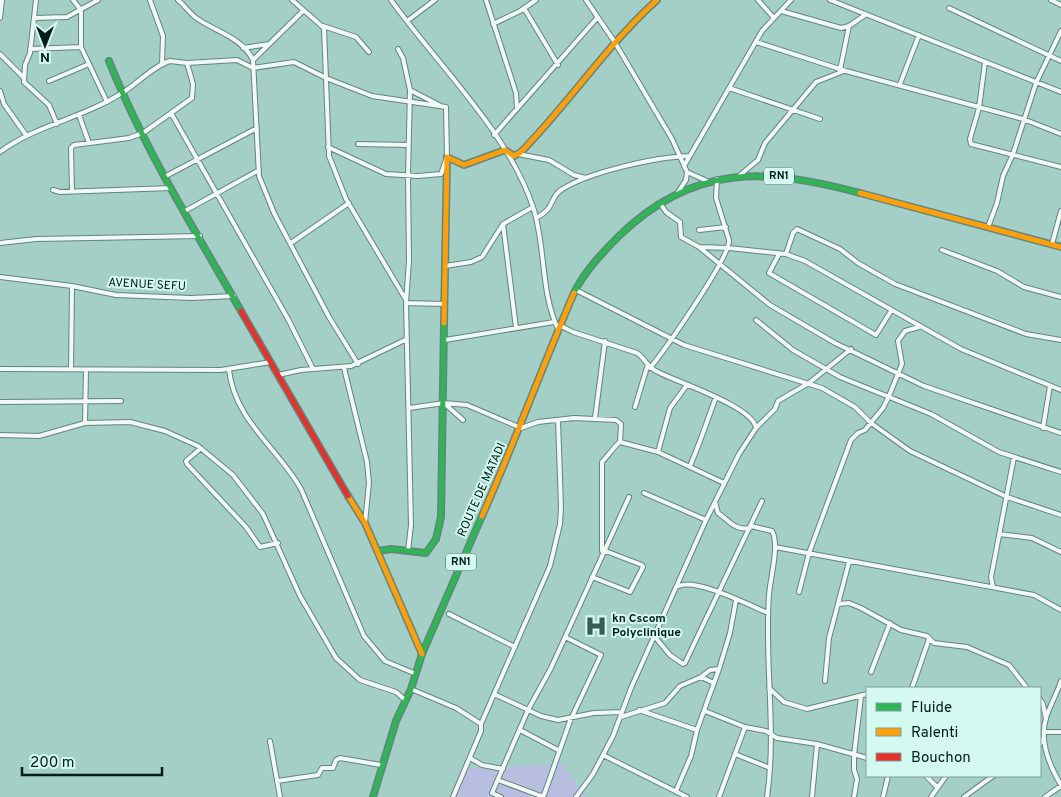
<svg xmlns="http://www.w3.org/2000/svg" width="1061" height="797" font-family="Overpass,sans-serif">
  <style>
    .green { fill: #b8bedf }
    .lines { fill: none; stroke-linecap: round; stroke-linejoin: round }
    .street-casing { stroke: #61857f; stroke-width: 6 }
    .fast-casing { stroke: #61857f; stroke-width: 8 }
    .slow-casing { stroke: #61857f; stroke-width: 8 }
    .jam-casing { stroke: #61857f; stroke-width: 8 }
    .street { stroke: #f1f8f6; stroke-width: 4 }
    .fast { stroke: #30b455; stroke-width: 5 }
    .slow { stroke: #ff9f0a; stroke-width: 5 }
    .jam { stroke: #e5322d; stroke-width: 5 }
    .labels { text-anchor: middle; dominant-baseline: central; stroke-width: 4; stroke-linejoin: round; paint-order: stroke }
    .shield { fill: #d4f9f1; stroke: #405f59; stroke-width: 1 }
    .shield-label { font-size: 11px; font-weight: bold; fill: #001d18 }
    .street-label { font-size: 12px; fill: #001d18; stroke: #d4f9f1 }
    .poi-label { font-size: 12px; font-weight: bold; fill: #001d18; stroke: #d4f9f1; text-anchor: start }
  </style>
  <rect width="100%" height="100%" fill="#a4cfc6"/>
  <path class="green" d="M 561,764 L 586,797 L 454,797 L 459,769 Z"/>
  <g class="lines">
    <g class="street-casing">
      <path id="street" d="M 36,0 L 30,53 L 25,65 L 24,82 L 49,105 L 57,124
        M 73,0 L 81,10 L 81,47 L 107,102
        M 150,0 L 163,36 L 162,64
        M 178,0 C 184,5 189,12 195,17 C 213,31 241,36 253,60
        M 292,0 L 324,28 L 329,156 L 346,199 L 406,300
        M 391,0 C 437,64 508,132 533,207 C 546,246 540,291 558,329
        M 486,0 L 516,93 L 517,109
        M 586,0 L 614,41 L 672,139 L 687,172 L 686,180 L 678,192
        M 758,0 L 774,18
        M 830,0 L 1061,92
        M 1051,0 L 1061,5
        M 524,8 L 558,65
        M 949,8 L 1061,61
        M 303,11 L 253,60 L 259,176 L 274,213 L 329,317 L 358,364
        M 781,11 L 841,28 L 849,26 L 865,15
        M 0,18 L 2,0
        M 34,18 L 67,17 L 98,0
        M 407,21 L 435,0
        M 493,24 L 520,11 L 536,0
        M 323,26 L 356,37 L 369,52
        M 756,42 L 846,71 L 1023,119 L 1061,134
        M 243,48 L 269,44
        M 30,49 L 81,47
        M 398,49 L 403,58 L 410,90 L 408,175 L 409,260 L 406,303 L 411,525 L 408,551
        M 0,54 L 24,78
        M 985,62 L 979,108 L 970,139 L 971,144 L 1061,167
        M 840,70 L 849,26
        M 49,81 L 89,64
        M 900,84 L 919,35
        M 729,88 L 820,119
        M 410,90 L 439,105
        M 0,91 L 4,104 L 26,135
        M 171,113 L 288,319 L 313,369
        M 79,115 L 89,143
        M 494,135 L 597,18
        M 358,144 L 408,145
        M 0,152 C 36,125 83,118 122,93 C 137,84 153,66 170,61 L 187,63 L 237,60 L 253,68 L 294,62 L 326,78 L 372,96 L 446,107 L 447,157 L 441,174 L 418,176 L 386,174 L 328,147
        M 518,154 L 549,160 L 574,175 L 586,178
        M 684,166 L 762,31 L 791,0
        M 687,172 L 707,181
        M 740,175 L 758,160 L 765,143 L 816,82 L 844,71
        M 166,176 L 257,128
        M 53,190 L 60,192 L 171,188
        M 72,191 L 71,148 L 74,145 L 129,138 L 143,133 L 192,98 L 193,84 L 187,63
        M 660,203 L 666,212 L 680,222 L 681,237 L 699,247 L 770,305 L 835,343 L 924,386 L 1061,433
        M 185,211 L 259,170
        M 536,218 C 556,208 549,198 561,190 C 588,172 656,157 689,156
        M 503,224 L 516,328
        M 988,227 L 997,203 L 1003,176 L 1013,154 L 1036,83 L 1061,31
        M 699,230 L 726,227
        M 0,243 L 36,239 L 200,236
        M 291,243 L 349,203
        M 1052,244 L 1061,211
        M 699,247 L 729,248 L 786,254 L 805,261 L 961,349 L 1061,390
        M 942,250 L 997,271 L 1024,287 L 1061,297
        M 779,254 L 769,273 L 876,335 L 891,311
        M 786,254 L 793,233 L 797,229 L 840,249 L 858,263 L 895,284 L 1026,334 L 1061,340
        M 445,266 L 471,262 L 482,257 L 503,224 L 533,207
        M 0,277 L 72,286 L 116,295 L 191,298 L 234,296
        M 576,290 L 684,345 L 822,388 L 855,407 L 871,423 L 910,451 L 1007,497 L 1061,515
        M 406,303 L 444,304
        M 756,320 L 793,350 L 840,377 L 931,414 L 999,452 L 1061,472
        M 561,326 L 573,332 L 637,353 C 645,358 647,367 656,371 C 676,382 753,406 756,428
        M 445,340 L 554,322
        M 344,368 L 367,462 L 369,483 L 365,523
        M 650,368 C 664,351 731,256 729,240 L 716,198 L 717,179
        M 0,369 L 221,370 L 271,362
        M 71,369 L 72,286
        M 229,370 C 235,421 278,448 301,489 L 364,636 L 385,661 L 416,674
        M 278,375 L 301,370 L 351,366 L 407,339
        M 0,402 L 121,401
        M 444,403 L 463,420
        M 635,407 L 648,364
        M 409,408 L 444,403 L 467,405 L 521,428 L 538,422 L 574,418 L 616,420 L 621,424 L 620,442 L 658,452 L 724,483
        M 595,418 L 605,341
        M 85,423 L 86,370
        M 1043,428 L 1050,386
        M 0,435 L 39,436 L 85,423 L 130,422 L 165,431 L 198,446 L 233,475 L 263,514 L 300,596 L 336,658 L 360,680 L 396,692 L 404,699
        M 201,448 L 186,461 L 187,464 L 246,527 L 260,547 L 278,543
        M 658,452 L 670,408 L 687,385
        M 690,466 C 700,443 707,421 716,397
        M 644,493 L 706,520
        M 715,502 L 718,513 C 729,520 734,531 750,528
        M 751,526 L 772,531 C 780,544 770,579 769,595 C 764,662 777,730 767,797
        M 999,534 L 1032,538 L 1061,552
        M 775,547 L 1034,595 L 1061,610
        M 602,551 L 602,462 C 607,457 617,443 620,442
        M 592,577 L 630,592 L 643,567 L 642,565 L 603,550
        M 679,586 C 696,578 749,605 768,613
        M 993,587 L 991,577 L 993,567 L 1014,457
        M 799,592 L 809,553 L 851,440 L 858,433 L 865,430 L 883,408 L 889,396 L 902,364 L 898,341 L 905,331 L 919,327
        M 838,604 L 849,603 L 861,608 L 901,630 L 927,636 L 934,643 L 967,647 L 1009,665 L 1027,688
        M 449,614 L 515,647
        M 655,637 L 670,655 L 683,664 L 685,663 L 762,501
        M 871,672 L 890,623
        M 701,677 L 714,683
        M 825,681 L 829,638 L 849,562
        M 1061,681 C 1057,694 1050,705 1046,718 C 1039,741 1049,765 1061,785
        M 769,688 L 784,702 L 807,709 L 867,694
        M 912,688 L 929,639
        M 411,689 L 456,708 L 481,724 L 481,731 L 453,797
        M 494,694 L 541,716 L 558,720 L 594,713 L 622,712
        M 1040,699 L 1043,704 L 1046,719
        M 639,710 L 697,730
        M 705,711 L 745,727 L 766,731 L 777,738 L 817,744 L 867,758
        M 621,717 L 665,703 L 680,686 L 701,677 L 710,670 L 719,669
        M 481,724 L 550,566 L 560,524 L 561,507 L 558,420
        M 520,730 L 558,750
        M 1045,732 L 1061,732
        M 270,741 L 280,797
        M 1040,744 L 1044,737
        M 735,754 L 770,768
        M 603,755 L 687,797
        M 470,758 L 482,765 L 503,769
        M 926,776 L 937,787
        M 498,780 L 541,796 L 544,795 L 570,721 L 601,655 L 565,637
        M 277,781 L 318,775 L 322,768 L 333,768 L 336,760 L 340,758 L 381,765
        M 676,791 L 691,756 L 697,730 L 719,669 L 730,633 L 736,600
        M 501,797 L 492,793 L 528,710 L 551,668 L 629,497
        M 576,797 L 593,774 L 613,736 L 631,688 L 706,520 L 739,454 L 756,428 L 775,409 L 778,401 L 809,383 L 851,349
        M 719,797 L 745,727
        M 812,797 L 817,744
        M 854,797 L 857,779 L 854,770 L 854,755 L 861,697
        M 883,797 L 888,776
        M 931,797 L 946,776
        M 964,797 L 993,776
        M 1045,797 L 1061,786"/>
    </g>
    <g class="fast-casing">
      <path id="fast" d="M 109,61 C 144,148 194,229 241,311
        M 574,293 C 584,272 602,253 619,236 C 694,163 766,168 860,193
        M 378,551 L 391,549 L 426,553 L 436,539 L 441,517 L 444,323
        M 373,797 L 396,721 L 411,689 L 422,654 L 482,516"/>
    </g>
    <g class="slow-casing">
      <path id="slow" d="M 860,193 L 1061,247
        M 444,323 L 447,157 L 464,165 L 505,150 L 514,156 L 521,152 C 569,103 606,46 657,0
        M 348,496 L 365,523 L 422,654
        M 482,516 C 515,442 542,367 574,293"/>
    </g>
    <g class="jam-casing">
      <path id="jam" d="M 241,311 L 348,496"/>
    </g>
    <use href="#street" class="street"/>
    <use href="#fast" class="fast"/>
    <use href="#slow" class="slow"/>
    <use href="#jam" class="jam"/>
  </g>
  <defs>
    <g id="hospital-bare" transform="scale(1.725)"><path d="M-5-5h3v3.5h4V-5h3V5h-3V1.5h-4V5h-3Z" fill="#395b55" stroke="#d4f9f1" stroke-width="2.5" paint-order="stroke"/></g>
  </defs>
  <g fill-rule="evenodd">
    <use href="#hospital-bare" x="596" y="626"/>
  </g>
  <g class="labels">
    <g class="shield">
      <rect x="764" y="167.5" width="30" height="17" rx="4"/>
      <rect x="446" y="553.5" width="30" height="17" rx="4"/>
    </g>
    <g class="shield-label">
      <text x="779" y="176">RN1</text>
      <text x="461" y="562">RN1</text>
    </g>
    <g class="street-label">
      <text transform="translate(147 285) rotate(3)">AVENUE SEFU</text>
      <text transform="translate(482 490) rotate(-66)">ROUTE DE MATADI</text>
    </g>
    <g class="poi-label">
      <text x="612" y="619">kn Cscom<tspan x="612" dy="14">Polyclinique</tspan></text>
    </g>
  </g>
  <rect x="866" y="687" width="175" height="90" fill="#d4f9f1" stroke="#7fa19a"/>
  <rect x="876" y="703" width="25" height="8" fill="#30b455" stroke="#7fa19a"/>
  <text x="911" y="712" font-size="15" fill="#001d18">Fluide</text>
  <rect x="876" y="728" width="25" height="8" fill="#ff9f0a" stroke="#7fa19a"/>
  <text x="911" y="737" font-size="15" fill="#001d18">Ralenti</text>
  <rect x="876" y="753" width="25" height="8" fill="#e5322d" stroke="#7fa19a"/>
  <text x="911" y="762" font-size="15" fill="#001d18">Bouchon</text>
  <g transform="translate(45 45) rotate(180)" stroke="#d4f9f1" stroke-width="4" paint-order="stroke">
  <path d="M0-4L9 19L0 12L-9 19Z" fill="#001d18"/>
  <text y="-8" font-size="14" font-weight="bold" text-anchor="middle" fill="#001d18">N</text>
  </g>
  <path d="M22 767v8h140v-8" fill="none" stroke="#001d18" stroke-width="2.5"/>
  <text x="30" y="767" font-size="15" fill="#001d18" stroke="#d4f9f1" stroke-width="4" paint-order="stroke">200 m</text>
</svg>
